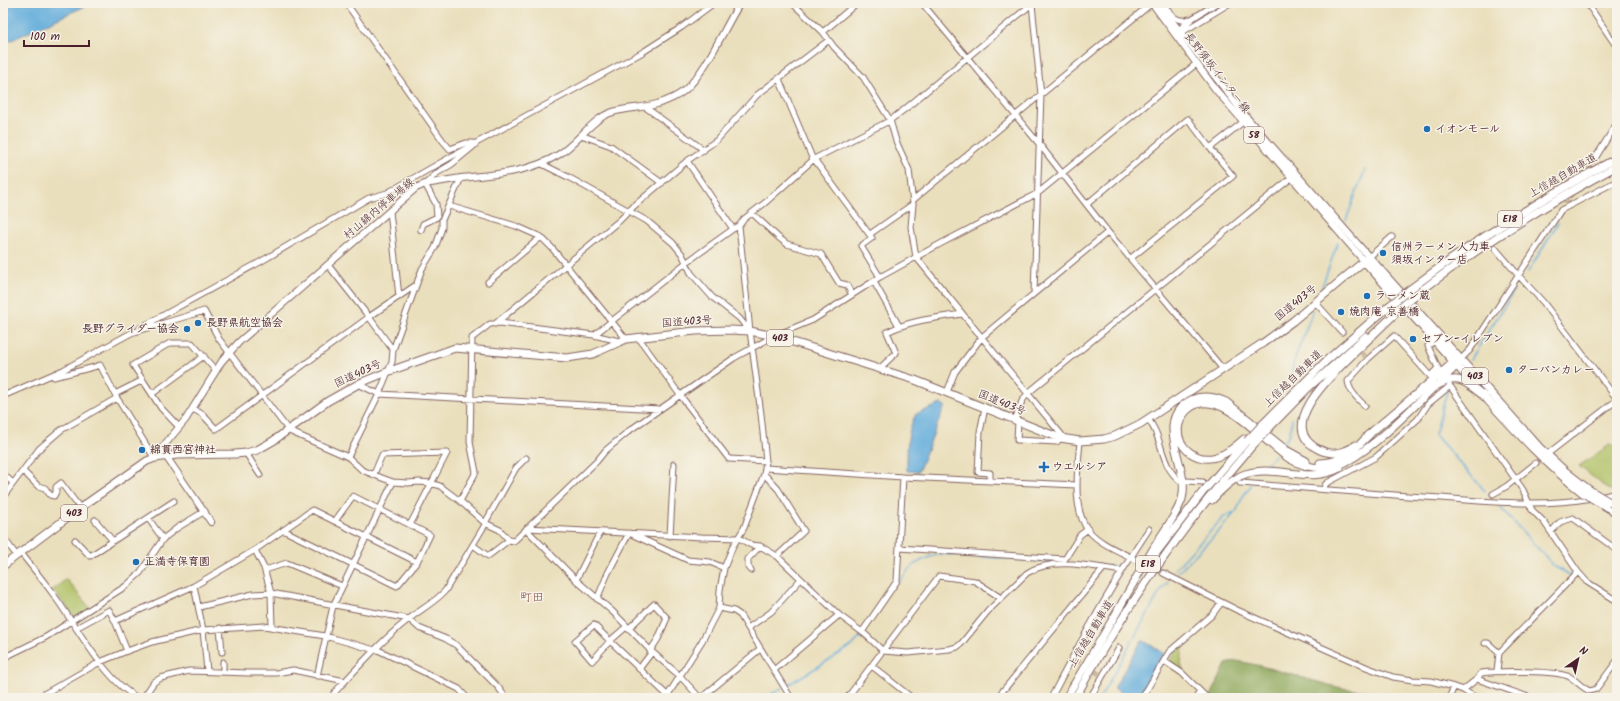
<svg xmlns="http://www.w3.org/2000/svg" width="1620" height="701" font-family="Kalam,'Klee One',sans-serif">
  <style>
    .green { fill: #afc063; stroke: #7c7047 }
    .forest { fill: #8ba659; stroke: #6a6242 }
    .water { fill: #64addc; stroke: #576684 }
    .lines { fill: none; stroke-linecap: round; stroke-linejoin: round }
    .stream { stroke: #64addc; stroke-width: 1.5 }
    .minor-tunnel { stroke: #cab99f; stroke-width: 5; stroke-dasharray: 5 2.5; stroke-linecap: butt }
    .minor-casing { stroke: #82625e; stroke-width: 7 }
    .major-casing { stroke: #82625e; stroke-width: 8 }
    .highway-casing { stroke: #82625e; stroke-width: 9 }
    .minor { stroke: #fff; stroke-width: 5 }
    .major { stroke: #fff; stroke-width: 6 }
    .highway { stroke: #fff; stroke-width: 7 }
    .highway-bridge-casing { stroke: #82625e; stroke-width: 9; stroke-linecap: butt }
    .highway-bridge { stroke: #fff; stroke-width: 7 }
    .poi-dot { fill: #1f6fb2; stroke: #f7f3e8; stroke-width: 1.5 }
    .labels { text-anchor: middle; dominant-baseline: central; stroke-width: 3; stroke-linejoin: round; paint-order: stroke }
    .shield { fill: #f7f3e8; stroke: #7e5f64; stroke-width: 1 }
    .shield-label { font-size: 10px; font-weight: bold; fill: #4a1f2b }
    .street-label { font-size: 11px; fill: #4a1f2b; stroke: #f7f3e8 }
    .poi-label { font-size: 11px; font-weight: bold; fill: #4a1f2b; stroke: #f7f3e8; text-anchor: start }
    .neighbourhood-label { font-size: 12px; fill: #875048; stroke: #f7f3e8 }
  </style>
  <rect width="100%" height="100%" fill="#f7f3e8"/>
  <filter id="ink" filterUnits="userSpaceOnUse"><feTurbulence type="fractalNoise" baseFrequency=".025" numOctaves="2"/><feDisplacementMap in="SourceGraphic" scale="8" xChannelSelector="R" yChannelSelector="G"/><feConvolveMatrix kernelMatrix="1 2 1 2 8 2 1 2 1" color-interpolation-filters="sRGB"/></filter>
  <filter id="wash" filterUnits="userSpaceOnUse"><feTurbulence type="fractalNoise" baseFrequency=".012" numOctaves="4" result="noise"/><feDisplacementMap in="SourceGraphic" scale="16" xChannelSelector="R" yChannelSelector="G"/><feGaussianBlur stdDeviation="0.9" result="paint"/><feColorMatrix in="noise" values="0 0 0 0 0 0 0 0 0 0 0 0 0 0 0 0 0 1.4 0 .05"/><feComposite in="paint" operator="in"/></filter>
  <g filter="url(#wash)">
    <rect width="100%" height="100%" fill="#eadfbc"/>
    <path class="green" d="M 1611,444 L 1617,451 L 1617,487 L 1609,490 L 1579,466 Z
      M 66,579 L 90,608 L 76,618 L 53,590 Z
      M 1184,640 L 1181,663 L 1183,671 L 1171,663 L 1170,660 Z"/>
    <path class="forest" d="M 1237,661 C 1272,667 1306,680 1342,688 C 1358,691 1375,690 1390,698 L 1211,698 L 1211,696 L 1226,664 Z"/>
    <path class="water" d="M 3,3 L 92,3 L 3,44 Z
      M 941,404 L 945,406 L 918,472 L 907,471 C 907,450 906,432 916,414 Z
      M 1142,640 L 1164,653 L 1138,698 L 1131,698 L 1114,688 Z"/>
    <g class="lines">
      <path class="stream" d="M 1600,157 L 1617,131
        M 1346,220 L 1365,170
        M 1528,272 L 1558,223
        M 1320,292 L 1338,242
        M 1471,359 L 1514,291
        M 1292,378 L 1293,364 L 1313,310
        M 1447,391 L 1435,435 L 1485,491
        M 1283,445 L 1290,433 L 1292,419
        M 1265,466 L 1275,455
        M 1254,482 L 1257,477
        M 1500,507 L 1555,567 L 1572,576
        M 1108,566 L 1119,567
        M 1175,569 L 1221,520 L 1225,516 L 1234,513
        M 1178,572 L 1219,531 L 1237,510 L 1242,498 L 1251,485
        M 899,582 C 911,565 920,559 940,554 L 1060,562
        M 786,686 L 852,646 L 862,635
        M 765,698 L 782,688
        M 1100,698 L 1161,590 L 1168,582"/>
    </g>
  </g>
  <g filter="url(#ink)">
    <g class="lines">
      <path class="minor-tunnel" d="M 1584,175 L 1596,157
        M 1561,210 L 1573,192
        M 1357,347 L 1365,356
        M 1143,563 L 1163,573
        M 1076,660 L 1099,674"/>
      <g class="minor-casing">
        <path id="minor" d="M 346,3 L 443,141 L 450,149 L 466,143 L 473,143
          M 792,3 L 823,32 L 834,47 L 863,77 L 890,120 L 896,141 L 909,170 L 913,204 L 911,227 L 916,257 L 1065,439
          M 922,3 L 1040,145 L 1108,232 L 1222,368
          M 1163,3 C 1170,13 1176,24 1189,19
          M 1587,3 L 1617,47
          M 1032,4 L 1041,95 L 1034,293
          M 823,32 L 857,3
          M 1176,32 L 1193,18 L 1217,3
          M 1179,34 L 1230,3
          M 779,79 L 813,160
          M 645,107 L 704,150
          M 581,135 L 611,146 L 662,183
          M 1596,157 L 1617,123
          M 814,159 L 872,238 L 861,246 L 880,277
          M 687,161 L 733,229
          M 542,164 L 568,177 L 647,221 L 673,243 L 682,254 L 691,273 L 712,297 L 739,318 L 749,330
          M 913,200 L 1152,3
          M 1087,204 L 1188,119 L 1210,148
          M 449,206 L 516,226 L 541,237 L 552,248 L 626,339
          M 390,211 L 399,297
          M 752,213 L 779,238 L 787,244 L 821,254 L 839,283 L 847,285 L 852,295
          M 421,230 L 423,224 L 437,217 L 436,204 L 425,184 L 437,173 L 452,164 L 475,145
          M 870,234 L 913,204
          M 1495,248 L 1519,276 L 1543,302 L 1617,399
          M 1369,257 L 1392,237
          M 1131,258 L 1233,176 L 1210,148 L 1243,122
          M 328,265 L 369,317 L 393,350
          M 488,282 L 541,237
          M 874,282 L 899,326
          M 1315,302 L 1342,332
          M 495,324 L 620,220 L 634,206 L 687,161 L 717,140 L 757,95 L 829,40
          M 140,328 L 260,262 L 369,198 L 387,193 L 456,154 L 643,52 L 682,27 L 714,3
          M 131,333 L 204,311 L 219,339 L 289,431 L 348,457 L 362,470 L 382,478 L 393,482 L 408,483 L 419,482 L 431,483 L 440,486 L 460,501 L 485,523 L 500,530 L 509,540 L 514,541 L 597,461 L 605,451 L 630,430 L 734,358 L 774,336 L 813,320 L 880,277 L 940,244 L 1038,193 L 1196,64
          M 594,335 L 687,262 L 733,229 L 739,226 L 744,219 L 766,202 L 814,159 L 889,121 L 905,109 L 1033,3
          M 638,337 L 680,395 L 729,459 L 766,461
          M 1460,360 L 1470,350 L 1561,210 L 1617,181
          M 879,369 L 896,353 L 887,332 C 911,320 936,318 962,314
          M 53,376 L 54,377 C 70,373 85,370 100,365 L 117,398 L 153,456
          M 358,384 L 379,394 L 660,409
          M 947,392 L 955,372 L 982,337 L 1108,232
          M 115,394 L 143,380
          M 152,394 L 204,356
          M 3,396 L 63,370 L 133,332
          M 1365,406 C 1358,399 1349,391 1348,381 L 1368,359 L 1394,336 L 1430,376 L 1438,368 L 1428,346 L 1434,341
          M 985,408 L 980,432 L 978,472 L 990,473 L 990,480
          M 193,409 L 202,414 L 216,429 L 369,317 L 416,285
          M 1148,419 C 1163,437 1160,465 1179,480
          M 1015,420 L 1022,401 L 1028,393 L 1291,178
          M 1018,421 L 1017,440 L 1057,442 L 1060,438
          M 179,427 L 161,408 L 133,365 L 170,343 L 192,343 L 216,371
          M 1080,441 C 1078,467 1071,510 1089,531 C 1101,545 1122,552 1138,561
          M 1550,452 L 1617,400
          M 246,453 L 260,475
          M 348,457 L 379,394 L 392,362 L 393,350 L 422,269 L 435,248 L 442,228 L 442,220 L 461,178
          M 765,468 L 903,477 L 897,581 L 862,632
          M 23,471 L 38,486 L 45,488 L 50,495 L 54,496 L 56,492 L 56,487 L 61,483 L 80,508
          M 3,474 L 13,483
          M 374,474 L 382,455 L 447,453 L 410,525
          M 764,474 L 778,489 L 804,531 L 777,556
          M 903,477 L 1077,485
          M 1186,481 L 1203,482
          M 1240,483 C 1307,488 1374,494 1441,498 C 1491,502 1542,507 1592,498
          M 1324,489 L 1325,485 L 1327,483 L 1376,457 L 1418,419 L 1428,404 L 1450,386 L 1523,490 L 1532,510 L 1544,522 L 1578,572 L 1587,582 L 1617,601
          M 1493,494 L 1507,486 L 1536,463
          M 3,497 L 39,449 L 61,430 L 117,398
          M 1600,497 L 1617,493
          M 460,501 L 476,472 L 470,442 L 472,338 L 490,324 L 500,323 L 594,335 L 619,341
          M 148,518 L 163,539
          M 95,520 L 113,541
          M 485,523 L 516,468 L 526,458
          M 527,528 L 702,537 L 739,538 L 751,545 L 760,546 L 777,556 L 839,615 L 866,635 L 883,651 L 908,653 L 949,649 L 957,647 L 961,644 L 988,611 L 1027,573 C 1054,556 1093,567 1122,571
          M 526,529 L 576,580 L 613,612 L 652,652 L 680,676 L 700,698
          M 283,530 L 397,586 L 417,562 L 430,535 L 353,496 L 335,521
          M 1551,532 L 1560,522 L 1573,518 L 1617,550
          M 670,536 L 674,464
          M 3,537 L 17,556
          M 75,540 L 90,556 L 174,501
          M 473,545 L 488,556 L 509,540
          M 899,548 L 1065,559 L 1080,535 L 1088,529
          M 255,550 L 264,568 L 271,593 L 272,627
          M 21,553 C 32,567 43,580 53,594 C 76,625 105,681 138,698
          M 265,570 L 287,563 L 342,586
          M 751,570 L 748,566 L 748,559 L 760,546
          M 1163,573 L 1237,610 L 1366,667 L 1393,677 L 1413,680 L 1431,681 L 1454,687 L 1463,690 L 1476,698
          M 576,580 L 600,532
          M 194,586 L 255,550 L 312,510 L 417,562
          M 597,599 L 608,573 L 629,533 L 688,560 L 710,562 L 724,568
          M 199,607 L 253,594 L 271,593 L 409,619 L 419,628 L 446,639 L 456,645 L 498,687 L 506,698
          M 719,608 L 734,611 L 740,615 L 791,698
          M 594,625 L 610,641 L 592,661 L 575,641 Z
          M 626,627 L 610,641 L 667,695
          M 76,628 L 109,610 L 115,621
          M 220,628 L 222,652
          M 748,628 L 771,612 L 801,579
          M 628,629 L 654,604 L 667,618 L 658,639 L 650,651
          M 1485,643 L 1488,643 L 1499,653
          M 376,649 L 459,689 L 467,698
          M 127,651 L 115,621 L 194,586 L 203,630 L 207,671
          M 3,658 L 46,637 L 126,586 L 140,573 L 163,539 L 177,528 L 205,511
          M 1164,661 L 1182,673 L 1207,698
          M 223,662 L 223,672
          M 872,666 L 912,698
          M 639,669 L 652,652
          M 774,670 L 839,615
          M 1497,671 L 1499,653 L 1578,572
          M 317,676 L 333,606 L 393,482
          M 1477,679 L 1481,673 C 1497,671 1556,670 1570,677 C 1577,681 1582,688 1590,691 L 1596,689 L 1617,661
          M 1463,690 L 1477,679 L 1531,698
          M 37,698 L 100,662 L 127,651 L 152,642 L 203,630 L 264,626 L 325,636 L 375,650
          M 143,698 L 154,682 L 161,678 L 189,671 L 249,673 L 276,673 L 293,670 L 345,681
          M 331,698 L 335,692 C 358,667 382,640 409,619 C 421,609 434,603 445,591 L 486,523
          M 666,698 L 702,641 L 719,608 L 720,590 L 724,568 L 733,546 L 744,528 L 764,474 L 766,461 L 761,414 L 750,331 L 739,226
          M 701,698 L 760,649
          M 847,698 L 939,576 L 975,581 L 1001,598
          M 997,698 L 1104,568
          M 1051,698 C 1081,640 1113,583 1149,529
          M 1090,698 L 1119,648
          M 1142,698 L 1169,652 L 1212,615 L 1221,603
          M 1196,698 L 1200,691
          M 1449,698 L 1454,687"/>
      </g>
      <g class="major-casing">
        <path id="major" d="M 1152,3 L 1216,90 L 1364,261
          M 1158,3 L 1248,119 L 1369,257
          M 211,522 L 161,449 L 186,419 L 222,361 L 239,342 L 416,188 L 425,184 C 437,182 449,180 461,178 C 495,174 528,173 558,155 C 575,145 585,128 602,117 C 617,107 640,109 657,104 C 667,101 677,97 685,90 C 707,70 723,30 740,3"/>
      </g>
      <g class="highway-casing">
        <path id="highway" d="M 1364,261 L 1474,385
          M 1409,290 C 1475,240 1544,197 1617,158
          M 1414,296 C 1478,247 1546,204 1617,166
          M 1441,381 L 1459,363
          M 1482,394 C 1514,429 1545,464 1583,493
          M 1263,424 L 1326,361 L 1389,306
          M 1269,428 L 1306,390 L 1366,336
          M 1367,436 L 1454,362 L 1460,360
          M 1244,439 C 1236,446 1227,454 1216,457 C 1196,463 1174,446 1179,424 C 1181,417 1185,411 1191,407 C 1222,387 1265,444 1290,459 C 1302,466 1317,469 1331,467 C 1360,463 1411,409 1433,388 C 1457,372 1465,381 1485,397
          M 1356,445 C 1345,453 1331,456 1318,449 C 1274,426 1334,373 1353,354 C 1367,341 1381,327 1395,314
          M 1320,463 C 1343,463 1355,449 1370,434
          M 1212,500 C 1220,491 1229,482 1240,476 C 1274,461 1306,486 1340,468
          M 1605,506 L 1617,513
          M 1156,553 L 1202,493 L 1245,443
          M 3,566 L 80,508 L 147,461 L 155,458 L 177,455 L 235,454 L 246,453 L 257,450 L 273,441 L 328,401 L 360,383 L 387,372 L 455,348 L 567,358 L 593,354 L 626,339 L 695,331 L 730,330 L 750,331 L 774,336 L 915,380 L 1060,438 L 1080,441 L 1104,439 L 1115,436 L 1140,424 L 1263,343 L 1293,321 L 1369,257 L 1540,448 L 1565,471 L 1588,489
          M 1118,610 C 1131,587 1144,564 1158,541 C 1166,528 1177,514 1182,499 C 1191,467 1151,421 1191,400 C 1202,395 1215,397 1226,402 L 1286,450 L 1306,461
          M 1066,698 L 1120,607
          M 1075,698 C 1125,607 1184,524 1252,446"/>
      </g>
      <use href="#minor" class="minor"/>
      <use href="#major" class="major"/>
      <use href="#highway" class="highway"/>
      <g class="highway-bridge-casing">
        <path id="highway-bridge" d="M 1389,306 L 1409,290
          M 1394,312 L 1414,296
          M 1247,441 L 1263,424
          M 1252,446 L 1269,428
          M 1588,489 L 1613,504
          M 1583,493 L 1605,506"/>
      </g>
      <use href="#highway-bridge" class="highway-bridge"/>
    </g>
  </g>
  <g class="poi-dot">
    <circle cx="1427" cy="129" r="4"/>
    <circle cx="1383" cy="253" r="4"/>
    <circle cx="1367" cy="296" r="4"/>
    <circle cx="1341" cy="312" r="4"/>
    <circle cx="198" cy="323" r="4"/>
    <circle cx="187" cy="329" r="4"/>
    <circle cx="1413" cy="339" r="4"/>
    <circle cx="1509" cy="370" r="4"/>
    <circle cx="142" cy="450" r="4"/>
    <path d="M1042 461h4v4h4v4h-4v4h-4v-4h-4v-4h4z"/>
    <circle cx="136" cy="562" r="4"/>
  </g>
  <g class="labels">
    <g class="shield">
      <rect x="1244" y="127" width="20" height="16" rx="3"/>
      <rect x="1498" y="211" width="24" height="16" rx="3"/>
      <rect x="767" y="330" width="26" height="16" rx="3"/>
      <rect x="1462" y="368" width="26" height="16" rx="3"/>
      <rect x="61" y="505" width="26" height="16" rx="3"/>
      <rect x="1136" y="556" width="24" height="16" rx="3"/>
    </g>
    <g class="shield-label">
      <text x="1254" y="135">58</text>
      <text x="1510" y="219">E18</text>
      <text x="780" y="338">403</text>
      <text x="1475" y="376">403</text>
      <text x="74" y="513">403</text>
      <text x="1148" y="564">E18</text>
    </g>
    <g class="street-label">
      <text transform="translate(1217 73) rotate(52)">長野須坂インター線</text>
      <text transform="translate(1563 176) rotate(-30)">上信越自動車道</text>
      <text transform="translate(379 209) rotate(-40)">村山綿内停車場線</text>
      <text transform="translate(1296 303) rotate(-39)">国道403号</text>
      <text transform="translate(687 322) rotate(-4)">国道403号</text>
      <text transform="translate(358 374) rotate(-25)">国道403号</text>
      <text transform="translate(1293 379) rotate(-44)">上信越自動車道</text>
      <text transform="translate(1002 403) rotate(22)">国道403号</text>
      <text transform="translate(1091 634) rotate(-59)">上信越自動車道</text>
    </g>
    <g class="poi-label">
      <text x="1435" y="129">イオンモール</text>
      <text x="1391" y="247">信州ラーメン人力車<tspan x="1391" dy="13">須坂インター店</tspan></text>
      <text x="1375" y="296">ラーメン蔵</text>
      <text x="1349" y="312">焼肉庵 京善橋</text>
      <text x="206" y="323">長野県航空協会</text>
      <text x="179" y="329" text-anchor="end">長野グライダー協会</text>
      <text x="1421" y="339">セブン-イレブン</text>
      <text x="1517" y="370">ターバンカレー</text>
      <text x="150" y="450">綿貫西宮神社</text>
      <text x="1052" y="467">ウエルシア</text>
      <text x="144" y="562">正満寺保育園</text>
    </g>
    <g class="neighbourhood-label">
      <text x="532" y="597">町田</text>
    </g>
  </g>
  <rect width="1620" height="701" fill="none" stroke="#f7f3e8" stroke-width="16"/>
  <g transform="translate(1578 659) rotate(34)" stroke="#f7f3e8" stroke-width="3" paint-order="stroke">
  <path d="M0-3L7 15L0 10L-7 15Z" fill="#4a1f2b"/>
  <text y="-6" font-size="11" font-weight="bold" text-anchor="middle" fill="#4a1f2b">N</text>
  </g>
  <path d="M24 40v6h65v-6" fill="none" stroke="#4a1f2b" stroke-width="2"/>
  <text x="30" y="40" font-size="12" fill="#4a1f2b" stroke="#f7f3e8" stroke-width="3" paint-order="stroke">100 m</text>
</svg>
